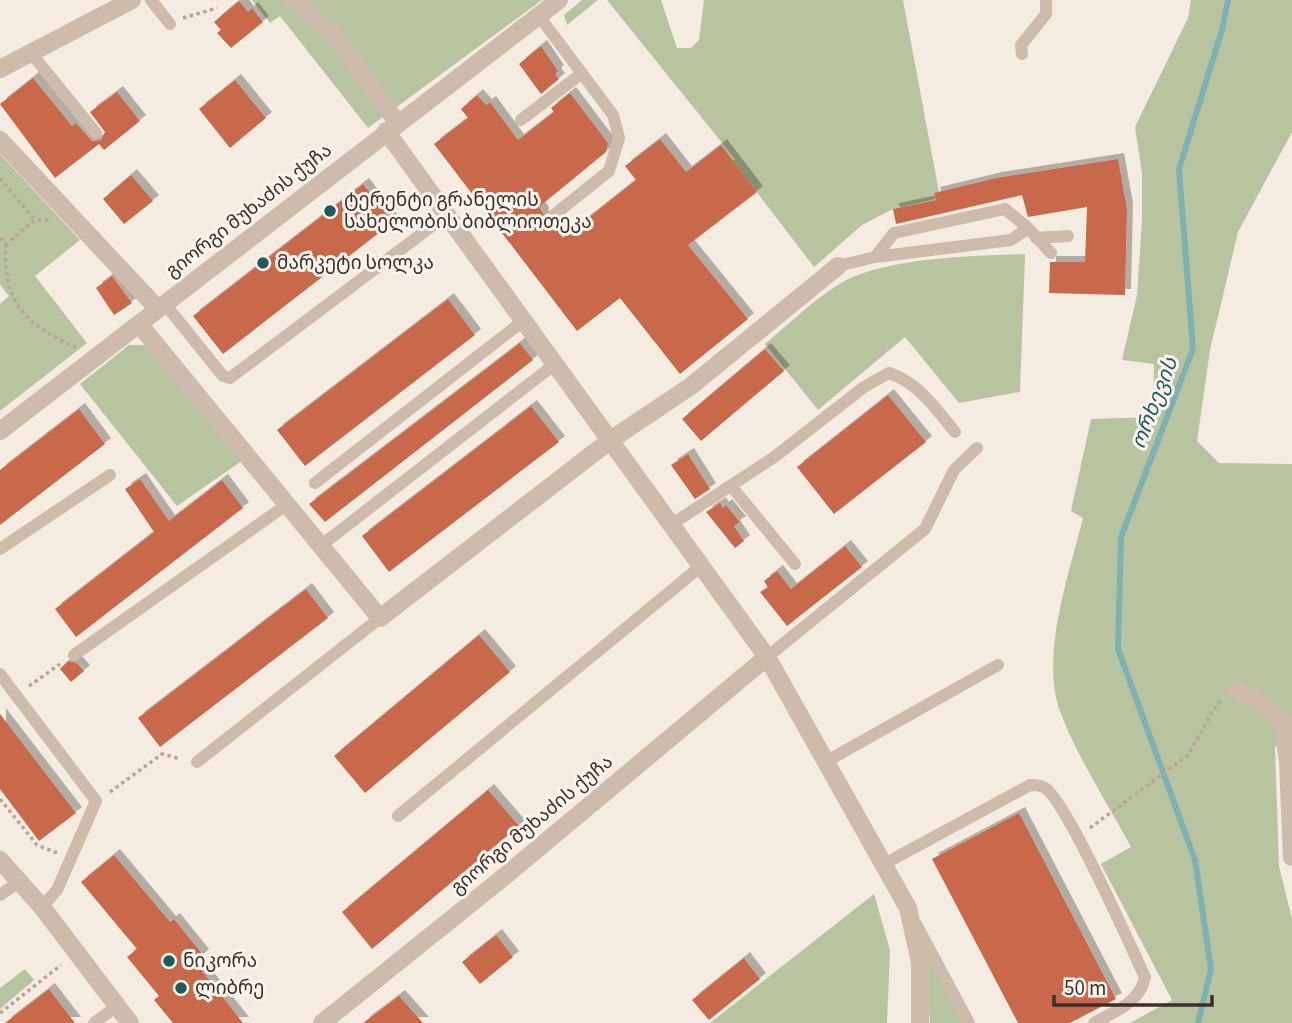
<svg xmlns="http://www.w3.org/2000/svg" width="1292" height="1023" font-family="'Source Sans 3','Noto Sans Georgian',sans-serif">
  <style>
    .green { fill: #b8c4a0 }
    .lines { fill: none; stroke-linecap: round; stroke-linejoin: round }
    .stream { stroke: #7fb0b2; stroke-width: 6 }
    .building { fill: #c8694b; filter: url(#shadow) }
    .path { stroke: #b9a596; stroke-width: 3.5; stroke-dasharray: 3.5 3.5; stroke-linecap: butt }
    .lane { stroke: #cdbbac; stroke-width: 12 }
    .street { stroke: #cdbbac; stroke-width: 18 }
    .poi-dot { fill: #1f5a5e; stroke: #fbf5ee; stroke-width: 2.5 }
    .labels { text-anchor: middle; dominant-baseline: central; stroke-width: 6; stroke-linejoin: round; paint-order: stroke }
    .poi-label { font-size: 19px; fill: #3b302b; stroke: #fbf5ee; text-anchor: start }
    .street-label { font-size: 19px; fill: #3b302b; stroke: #fbf5ee }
    .water-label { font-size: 21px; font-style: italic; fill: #1f5a5e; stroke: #fbf5ee }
  </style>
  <defs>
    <filter id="shadow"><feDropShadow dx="6" dy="-6" stdDeviation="0" flood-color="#0004"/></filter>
  </defs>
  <rect width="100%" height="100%" fill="#f4ebe1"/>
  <path class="green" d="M 252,0 L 542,0 L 368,128 L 280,16 L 270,23 Z
    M 582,0 L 598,0 L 567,25 L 564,15 Z
    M 607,0 L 661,0 L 677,48 L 691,48 L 699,40 L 704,0 L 903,0 L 939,192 L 934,193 L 935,199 L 893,209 L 862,225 L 814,267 L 733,161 L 735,159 Z
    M 1191,0 L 1292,0 L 1292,132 L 1238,232 L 1210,350 L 1197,441 L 1219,463 L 1292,464 L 1292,727 L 1275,747 L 1279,866 L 1292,919 L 1292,1023 L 1130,1023 L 1172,1000 L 1101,864 L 1131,847 C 1108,804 1079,760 1061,714 C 1039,657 1069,575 1083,518 L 1071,511 L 1091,419 L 1153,417 L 1154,364 L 1122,360 L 1137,295 L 1142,221 L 1142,173 L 1135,127 L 1188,18 Z
    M 0,154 L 80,240 L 35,276 L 87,343 L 0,411 L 0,304 L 9,296 L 0,285 Z
    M 1025,254 L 1020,392 L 959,403 L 905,337 L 818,410 L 765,344 C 789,324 814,299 841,283 C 886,257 973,256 1025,254 Z
    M 129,345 L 147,345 L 243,460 L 177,506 L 80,384 Z
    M 874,894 L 890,950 L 887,1023 L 710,1023 Z
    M 926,951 L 963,1023 L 930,1023 Z
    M 25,969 L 34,980 L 0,1009 L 0,988 Z"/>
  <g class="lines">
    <path class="stream" d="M 1163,772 L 1118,649 L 1121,537 L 1193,349 L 1179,169 L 1222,30 L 1228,0
      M 1164,775 L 1195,860 L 1211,969 L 1198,1023"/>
  </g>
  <path class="building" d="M 239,1 L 248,12 L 252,8 L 263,22 L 231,48 L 217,33 L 221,30 L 214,22 Z
    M 541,46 L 558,71 L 555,74 L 559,79 L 541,94 L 519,64 Z
    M 33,78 L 72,126 L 76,123 L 92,141 L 101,140 L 105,132 L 90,112 L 117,92 L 140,121 L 104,150 L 99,144 L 55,178 L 0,104 Z
    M 235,80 L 266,118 L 230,148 L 199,109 Z
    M 570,93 L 608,143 L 606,152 L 539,207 L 543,213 L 542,224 L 554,226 L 563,238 L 636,180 L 625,166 L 660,139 L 686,172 L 721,145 L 757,192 L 688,245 L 748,319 L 680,374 L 620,298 L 577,331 L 434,144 L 468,118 L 461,109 L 477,95 L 486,105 L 490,102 L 518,140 L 554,112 L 551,108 Z
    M 1118,159 L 1127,209 L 1125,295 L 1049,293 L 1050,262 L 1085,262 L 1087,207 L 1028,217 L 1022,195 L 896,224 L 893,209 L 936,200 L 934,193 L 996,178 Z
    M 131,175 L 153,201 L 124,224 L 103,199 Z
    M 363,184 L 393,222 L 223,354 L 193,316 Z
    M 112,276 L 132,303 L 114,315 L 96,288 Z
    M 448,299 L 475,335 L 305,466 L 277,430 Z
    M 520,343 L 533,360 L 325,522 L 309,504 Z
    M 765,349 L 784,371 L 701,441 L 682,419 Z
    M 888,395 L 926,442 L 834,514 L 797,467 Z
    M 531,406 L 559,442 L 389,572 L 362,536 Z
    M 79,409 L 105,444 L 0,525 L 0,470 Z
    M 688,454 L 710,489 L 695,499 L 671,465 Z
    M 140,479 L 169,521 L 222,480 L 243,508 L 76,637 L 55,609 L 154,532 L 125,489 Z
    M 720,503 L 723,508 L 726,505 L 740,522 L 734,526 L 744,541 L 735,548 L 706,512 Z
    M 845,546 L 862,567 L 787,626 L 760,592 L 768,587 L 764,581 L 777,571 L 791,589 Z
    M 306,589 L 328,618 L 160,747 L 138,718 Z
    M 479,635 L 510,672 L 365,793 L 334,756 Z
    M 68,661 L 77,663 L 84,671 L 71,682 L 60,669 Z
    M 0,714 L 76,813 L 39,841 L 0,789 Z
    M 488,790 L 519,826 L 372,949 L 342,912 Z
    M 1019,813 L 1116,999 L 1070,1023 L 1018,1023 L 932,859 Z
    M 114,855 L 170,922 L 174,919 L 203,955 L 195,962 L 243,1023 L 173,1023 L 154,1000 L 159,996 L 127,957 L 137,949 L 81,882 Z
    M 496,935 L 513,957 L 480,984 L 462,962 Z
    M 744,958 L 760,979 L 709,1020 L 692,1000 Z
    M 49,989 L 75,1023 L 5,1023 Z
    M 399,996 L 423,1023 L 363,1023 Z"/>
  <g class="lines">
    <path class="path" d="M 183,18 L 217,8
      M 0,178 L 35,220
      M 0,238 L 6,244 L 35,220 L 49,220
      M 6,244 C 2,304 26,324 76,348
      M 29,686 L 60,664
      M 110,792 L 162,754 L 180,759
      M 0,799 L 37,845 L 57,853
      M 1090,828 L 1188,755 L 1217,704 L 1223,700
      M 0,1013 L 61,965"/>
    <path class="lane" d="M 151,0 L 170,24
      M 539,16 L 613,115 L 619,138 L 609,171 L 549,219
      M 31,53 L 96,133
      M 1022,54 L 1021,45 L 1046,14 L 1046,0
      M 521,120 L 582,73
      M 1028,228 L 1051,253
      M 1036,238 L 1068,236
      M 838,266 L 875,257 L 1011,240 L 1028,228 L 1005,209 L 894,233 L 875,257
      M 165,304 L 223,376 L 230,378 L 448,214
      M 315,483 L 523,321
      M 731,486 L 795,564
      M 672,524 L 773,458 L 864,387 L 889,373 C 919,383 935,408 955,432
      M 323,544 L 555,364
      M 0,549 L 110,475
      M 74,655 L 289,503
      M 767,657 L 925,529 L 954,470 L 977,448
      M 0,674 L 96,801 L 57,890 L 42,907
      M 827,761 L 998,665
      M 197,762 L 380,618
      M 398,816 L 700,567
      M 884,864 L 1030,785 C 1035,785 1041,785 1045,788 C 1067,802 1130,945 1145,977 C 1140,1003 1115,1011 1094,1023
      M 0,895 L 20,881
      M 916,924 L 969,1023
      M 94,1023 L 117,1006"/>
    <path class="street" d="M 292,0 L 332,32 L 397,122
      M 0,69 L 132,0
      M 386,131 L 767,657 L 908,908 L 920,962 L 920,1023
      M 0,140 L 158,309
      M 139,324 L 380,618 L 612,439 L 691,386 L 838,266
      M 0,431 L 559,0
      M 1236,690 L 1257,699 L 1282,721 L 1288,762 L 1292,857
      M 0,860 L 42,907 L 130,1023
      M 322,1023 L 505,876 L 767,657"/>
  </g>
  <g class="poi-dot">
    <circle cx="330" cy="211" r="7"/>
    <circle cx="263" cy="263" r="7"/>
    <circle cx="169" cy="961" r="7"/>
    <circle cx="181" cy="988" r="7"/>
  </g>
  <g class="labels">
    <g class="poi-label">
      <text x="344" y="200">ტერენტი გრანელის<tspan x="344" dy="22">სახელობის ბიბლიოთეკა</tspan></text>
      <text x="277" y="263">მარკეტი სოლკა</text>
      <text x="183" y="961">ნიკორა</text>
      <text x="195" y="988">ლიბრე</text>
    </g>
    <g class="street-label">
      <text transform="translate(249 211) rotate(-38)">გიორგი მუხაძის ქუჩა</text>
      <text transform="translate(532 825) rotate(-40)">გიორგი მუხაძის ქუჩა</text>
    </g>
    <g class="water-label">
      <text transform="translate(1154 403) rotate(-69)">ორხევის</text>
    </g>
  </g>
  <path d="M1054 995v10h158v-10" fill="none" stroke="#3b302b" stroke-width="3.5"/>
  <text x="1064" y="995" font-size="21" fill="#3b302b" stroke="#fbf5ee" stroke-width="5" paint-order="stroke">50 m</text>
</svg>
